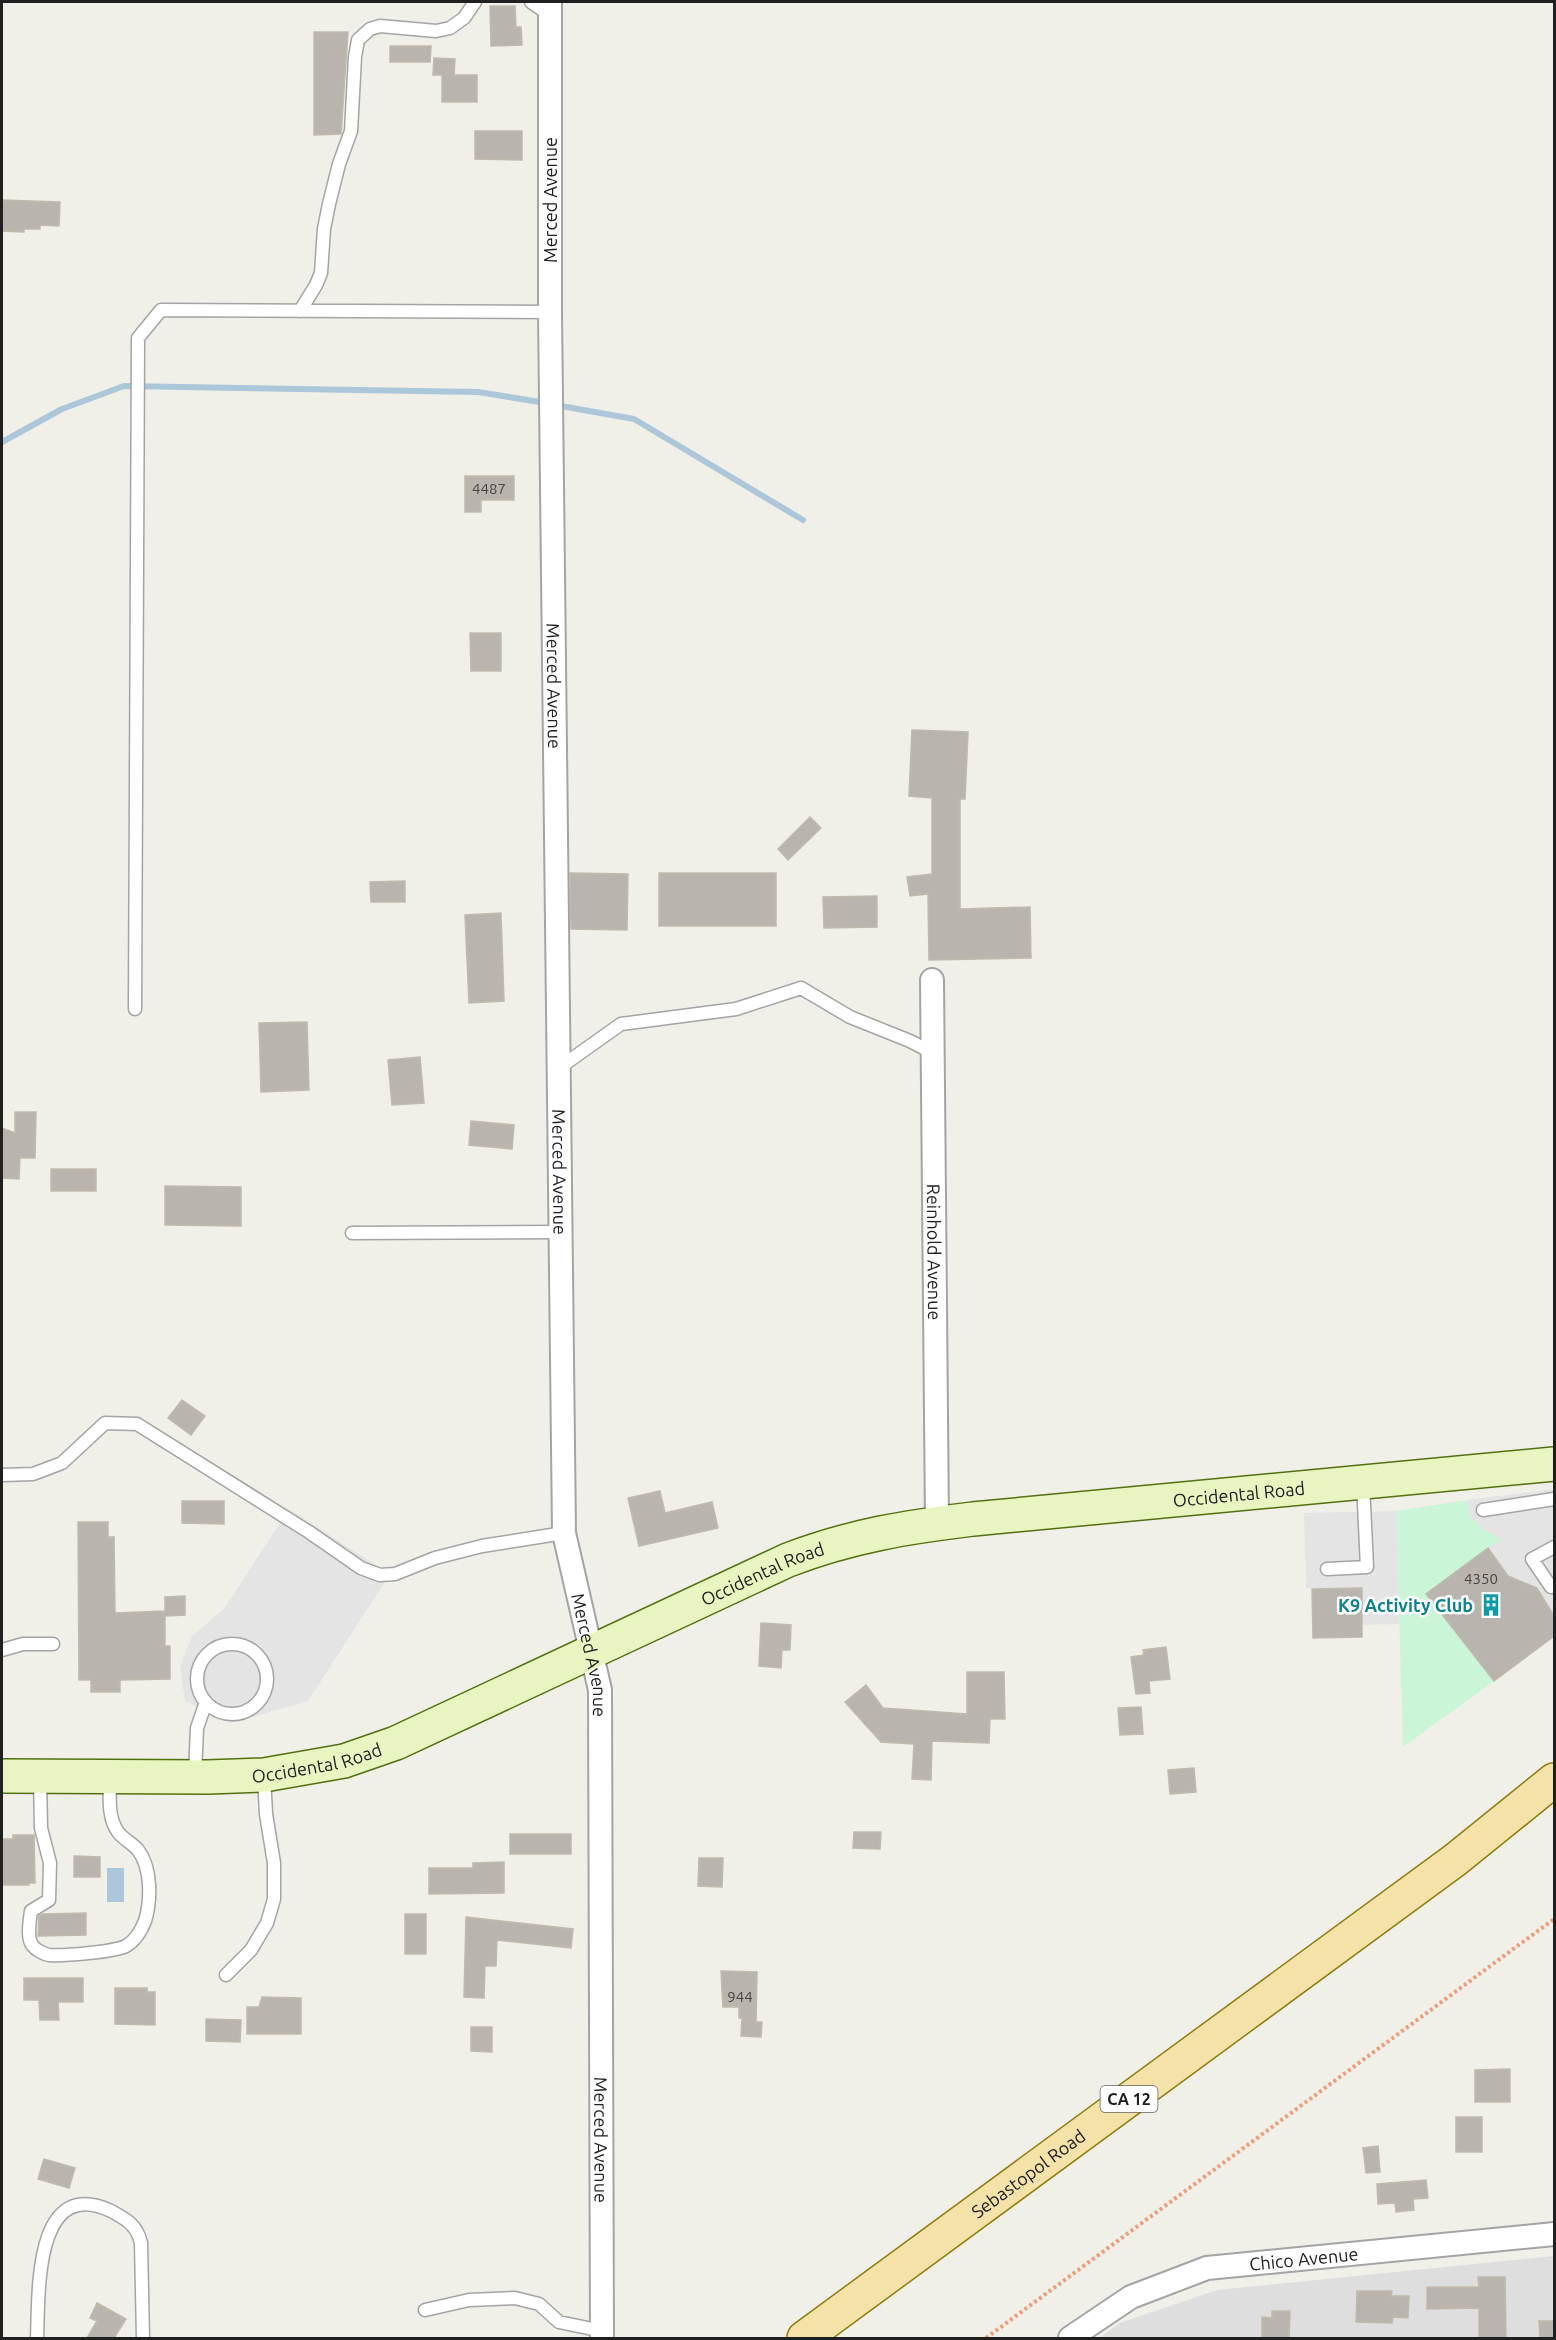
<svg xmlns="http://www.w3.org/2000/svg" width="1556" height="2340" font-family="Ubuntu,sans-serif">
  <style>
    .residential { fill: #dedede }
    .park { fill: #caf5d6 }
    .parking { fill: #e4e4e4 }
    .water { fill: #acc7da }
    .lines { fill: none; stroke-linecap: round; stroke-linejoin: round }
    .stream { stroke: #acc7da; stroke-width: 6 }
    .building { fill: #b9b5ae; stroke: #c1b9ab; stroke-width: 1.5 }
    .lane-casing { stroke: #a4a4a4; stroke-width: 15 }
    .street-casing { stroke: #a4a4a4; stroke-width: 26 }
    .secondary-casing { stroke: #53700f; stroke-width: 36 }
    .primary-casing { stroke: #907e0d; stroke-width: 36 }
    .path { stroke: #ee9d7b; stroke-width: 4; stroke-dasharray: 3 3; stroke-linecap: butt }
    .lane { stroke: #fff; stroke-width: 12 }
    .street { stroke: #fff; stroke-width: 22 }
    .secondary { stroke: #e8f5c1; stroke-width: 33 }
    .primary { stroke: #f4e2a9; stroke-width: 33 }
    .labels { text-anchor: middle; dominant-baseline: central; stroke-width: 5; stroke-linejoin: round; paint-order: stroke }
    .number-label { font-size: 15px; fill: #464544 }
    .shield { fill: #fff; stroke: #636363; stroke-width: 1.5 }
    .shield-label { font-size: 16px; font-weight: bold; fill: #202020 }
    .street-label { font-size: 18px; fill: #202020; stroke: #fff }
    .culture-label { font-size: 18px; font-weight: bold; fill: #0d838f; stroke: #fff; text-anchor: end }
  </style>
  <rect width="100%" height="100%" fill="#f0efe8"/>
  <path class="residential" d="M 1554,2256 L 1554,2338 L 1099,2338 L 1120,2323 L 1217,2290 Z"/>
  <path class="park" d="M 1467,1500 C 1472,1524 1482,1528 1502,1540 L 1488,1548 L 1494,1681 L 1403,1747 L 1396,1511 Z"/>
  <path class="parking" d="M 1554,1489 L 1554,1616 L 1537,1588 L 1508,1576 L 1488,1548 L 1502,1540 L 1481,1528 L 1470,1516 L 1467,1500 Z
    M 289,1509 L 390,1574 L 308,1701 L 231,1723 L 185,1701 L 180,1666 L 192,1636 L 224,1609 Z
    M 1396,1511 L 1399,1624 L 1363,1625 L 1362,1588 L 1306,1588 L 1304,1513 Z"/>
  <path class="water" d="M 107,1868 L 124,1868 L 124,1902 L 107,1902 Z"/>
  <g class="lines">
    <path class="stream" d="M 561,406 L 634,419 L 803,520
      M 2,442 L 62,409 L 124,386 L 478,392 L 540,402"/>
  </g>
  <path class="building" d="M 490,6 L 515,6 L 516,27 L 521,27 L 522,45 L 491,46 Z
    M 314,32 L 348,32 L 341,134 L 314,135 Z
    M 390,46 L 431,46 L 430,62 L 390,62 Z
    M 434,58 L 455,59 L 454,75 L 477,75 L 477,102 L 442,102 L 442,75 L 433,75 Z
    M 475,131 L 522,131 L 522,160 L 475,159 Z
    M 2,200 L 60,202 L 59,226 L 40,225 L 40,229 L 24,229 L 24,232 L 2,231 Z
    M 465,476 L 514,476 L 514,500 L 481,500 L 481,512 L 465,512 Z
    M 470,633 L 501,633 L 501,671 L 471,671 Z
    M 912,730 L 968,732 L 965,799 L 960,799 L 960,909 L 1030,907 L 1031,958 L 929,960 L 928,894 L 910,896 L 907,877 L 932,874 L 932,798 L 909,796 Z
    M 810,817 L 821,828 L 788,860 L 778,849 Z
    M 570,873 L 628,874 L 627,930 L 571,929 Z
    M 659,873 L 776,873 L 776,926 L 659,926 Z
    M 405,881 L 405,902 L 371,902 L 370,882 Z
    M 877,896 L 877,927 L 824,928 L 823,897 Z
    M 501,913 L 504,1001 L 469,1003 L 465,915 Z
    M 307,1022 L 309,1090 L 261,1092 L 259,1023 Z
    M 420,1057 L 424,1103 L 392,1105 L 388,1060 Z
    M 15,1112 L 36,1112 L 35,1158 L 20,1158 L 19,1179 L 2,1178 L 2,1128 L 15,1133 Z
    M 471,1121 L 514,1125 L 512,1149 L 469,1145 Z
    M 51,1169 L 96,1169 L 96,1191 L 51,1191 Z
    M 165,1186 L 241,1187 L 241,1226 L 165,1225 Z
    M 182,1400 L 205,1416 L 191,1435 L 168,1418 Z
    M 660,1491 L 665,1513 L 712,1502 L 718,1528 L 639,1546 L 628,1498 Z
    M 182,1501 L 224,1501 L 224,1524 L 182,1523 Z
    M 78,1522 L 108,1522 L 108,1537 L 114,1537 L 115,1613 L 165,1611 L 165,1597 L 185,1596 L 185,1615 L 165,1616 L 165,1646 L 170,1646 L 170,1679 L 120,1680 L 120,1692 L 91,1692 L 91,1680 L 79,1680 Z
    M 1488,1548 L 1508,1576 L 1537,1588 L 1554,1616 L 1554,1636 L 1494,1681 L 1426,1594 Z
    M 1362,1588 L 1362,1637 L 1313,1638 L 1312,1589 Z
    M 761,1623 L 791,1625 L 790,1650 L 782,1650 L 781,1668 L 759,1666 Z
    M 1166,1647 L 1170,1679 L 1149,1681 L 1150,1693 L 1136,1694 L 1131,1657 L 1144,1655 L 1143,1650 Z
    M 967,1672 L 1004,1672 L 1005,1719 L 990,1719 L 989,1743 L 932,1741 L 931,1780 L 912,1779 L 914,1744 L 881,1742 L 845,1702 L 866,1685 L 883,1708 L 967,1714 Z
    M 1141,1707 L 1143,1734 L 1120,1735 L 1118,1708 Z
    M 1194,1768 L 1196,1792 L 1170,1794 L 1168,1770 Z
    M 854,1832 L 881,1832 L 880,1849 L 853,1848 Z
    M 510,1834 L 571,1834 L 571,1854 L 510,1854 Z
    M 13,1835 L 34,1835 L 35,1883 L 29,1883 L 29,1885 L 2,1885 L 2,1839 L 13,1839 Z
    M 74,1856 L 100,1857 L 100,1877 L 74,1877 Z
    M 699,1858 L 723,1858 L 722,1887 L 698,1886 Z
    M 504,1862 L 504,1893 L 429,1894 L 429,1868 L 473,1868 L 473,1863 Z
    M 86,1913 L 86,1935 L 38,1936 L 39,1916 L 43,1914 Z
    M 405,1914 L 426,1914 L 426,1954 L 405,1954 Z
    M 466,1917 L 573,1929 L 571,1948 L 497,1940 L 496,1966 L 485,1966 L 484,1998 L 464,1997 Z
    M 721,1971 L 757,1972 L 756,2022 L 762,2022 L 761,2037 L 741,2036 L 742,2018 L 739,2018 L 739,2007 L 723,2007 Z
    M 24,1978 L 83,1978 L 83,2002 L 58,2002 L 59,2020 L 40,2020 L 39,2000 L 24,2000 Z
    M 115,1988 L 147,1988 L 147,1992 L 155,1992 L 155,2025 L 115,2024 Z
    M 262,1997 L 301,1998 L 301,2034 L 247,2034 L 247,2007 L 259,2007 Z
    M 206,2019 L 241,2020 L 240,2042 L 206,2041 Z
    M 471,2027 L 492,2027 L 492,2052 L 471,2051 Z
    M 1510,2069 L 1510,2102 L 1475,2102 L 1475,2070 Z
    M 1456,2117 L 1482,2117 L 1482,2152 L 1456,2152 Z
    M 1378,2146 L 1380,2172 L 1366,2173 L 1363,2148 Z
    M 44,2159 L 75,2168 L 69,2188 L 38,2179 Z
    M 1426,2180 L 1428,2198 L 1413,2199 L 1414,2210 L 1396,2212 L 1395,2203 L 1378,2204 L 1377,2184 Z
    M 1478,2277 L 1505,2277 L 1506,2338 L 1479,2338 L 1479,2308 L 1427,2309 L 1427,2287 L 1479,2287 Z
    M 1357,2291 L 1392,2291 L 1391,2296 L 1409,2296 L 1408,2318 L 1393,2317 L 1392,2323 L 1356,2322 Z
    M 97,2303 L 126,2319 L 114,2338 L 87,2338 L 97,2321 L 90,2318 Z
    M 1272,2311 L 1290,2311 L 1289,2338 L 1262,2338 L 1262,2317 L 1272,2318 Z
    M 1539,2321 L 1554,2321 L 1554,2338 L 1540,2338 Z"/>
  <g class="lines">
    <g class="lane-casing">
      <path id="lane" d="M 531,2 L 550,15
        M 300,311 L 316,285 L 321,273 L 324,229 L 329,204 L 339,164 L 351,131 L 355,57 L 358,40 L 370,29 L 380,26 L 436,31 L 450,28 L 464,18 L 475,2
        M 135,1009 L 138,338 L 161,310 L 550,312
        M 559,1068 L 621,1024 L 736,1009 L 801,988 L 850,1017 L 910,1041 L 933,1053
        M 352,1233 L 561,1232
        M 2,1475 L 33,1474 L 62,1463 L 105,1423 L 137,1424 L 309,1532 L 361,1568 L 380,1575 L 395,1574 L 435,1558 L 482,1546 L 564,1533
        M 1483,1510 L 1554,1499
        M 1327,1569 L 1367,1567 L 1363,1483
        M 1551,1587 L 1532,1559 L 1554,1547
        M197 1679a35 35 0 1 1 70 0a35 35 0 1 1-70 0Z
        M 2,1650 L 23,1644 L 53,1644
        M 195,1774 L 197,1728 L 206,1702
        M 40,1777 L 41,1828 L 50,1863 L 49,1900 L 31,1911 C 30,1920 26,1939 33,1946 C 36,1950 44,1954 49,1955 C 63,1956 114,1952 126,1946 C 135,1941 141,1931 145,1921 C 151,1901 152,1868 138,1850 C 132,1843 123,1839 118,1832 C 107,1817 110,1795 110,1778
        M 226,1975 L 251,1950 L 267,1923 L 274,1899 L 274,1863 L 266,1814 L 264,1776
        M 425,2310 L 469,2300 L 515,2298 L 539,2304 L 559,2322 L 602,2331
        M 37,2338 C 39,2295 33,2175 111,2211 C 126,2219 137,2225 141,2243 L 143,2338"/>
    </g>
    <g class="street-casing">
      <g id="street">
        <path id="s1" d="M 550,2 L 550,312 L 564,1533 L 600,1690 L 602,2338"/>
        <path id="s2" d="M 932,980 L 937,1523"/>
        <path id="s3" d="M 1070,2338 L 1131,2297 L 1207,2268 L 1554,2234"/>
      </g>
    </g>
    <g class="secondary-casing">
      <g id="secondary">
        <path id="s4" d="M 2,1776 L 208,1777 L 264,1775 L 344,1761 L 396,1743 L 788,1560 C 850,1536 907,1527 973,1519 L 1554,1464"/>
      </g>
    </g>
    <g class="primary-casing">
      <g id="primary">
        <path id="s5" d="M 804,2338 L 1455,1860 L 1554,1780"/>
      </g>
    </g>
    <path class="path" d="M 986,2338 L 1554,1919"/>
    <use href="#lane" class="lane"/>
    <use href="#street" class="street"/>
    <use href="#secondary" class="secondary"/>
    <use href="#primary" class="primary"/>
  </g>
  <defs>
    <g id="building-bare" transform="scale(1.8)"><path d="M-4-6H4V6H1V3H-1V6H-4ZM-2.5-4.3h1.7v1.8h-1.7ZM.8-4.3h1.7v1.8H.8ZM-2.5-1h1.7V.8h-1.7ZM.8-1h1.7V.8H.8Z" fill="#0f9aa8" stroke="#fff" stroke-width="2.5" paint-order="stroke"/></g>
  </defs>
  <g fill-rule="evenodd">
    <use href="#building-bare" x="1491" y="1605"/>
  </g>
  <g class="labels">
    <g class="number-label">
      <text x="489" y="488">4487</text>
      <text x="1481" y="1578">4350</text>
      <text x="740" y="1996">944</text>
    </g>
    <rect class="shield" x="1100.5" y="2086" width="57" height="26" rx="4.5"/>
    <g class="shield-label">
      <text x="1129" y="2099">CA 12</text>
    </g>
    <g class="street-label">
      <text transform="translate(550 200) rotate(-90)">Merced Avenue</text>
      <text stroke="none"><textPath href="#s1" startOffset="684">Merced Avenue</textPath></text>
      <text stroke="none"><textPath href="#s1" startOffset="1170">Merced Avenue</textPath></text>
      <text stroke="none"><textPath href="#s2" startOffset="272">Reinhold Avenue</textPath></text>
      <text stroke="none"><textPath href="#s4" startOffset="1288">Occidental Road</textPath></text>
      <text stroke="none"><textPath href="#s4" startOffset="802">Occidental Road</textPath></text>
      <text stroke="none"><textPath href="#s1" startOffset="1656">Merced Avenue</textPath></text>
      <text stroke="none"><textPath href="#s4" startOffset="316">Occidental Road</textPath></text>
      <text stroke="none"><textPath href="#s1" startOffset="2142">Merced Avenue</textPath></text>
      <text stroke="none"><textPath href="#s5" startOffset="278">Sebastopol Road</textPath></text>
      <text stroke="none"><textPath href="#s3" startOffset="252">Chico Avenue</textPath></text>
    </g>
    <g class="culture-label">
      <text x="1473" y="1605">K9 Activity Club</text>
    </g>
  </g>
  <rect width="1556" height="2340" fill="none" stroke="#202020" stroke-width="6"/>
</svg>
